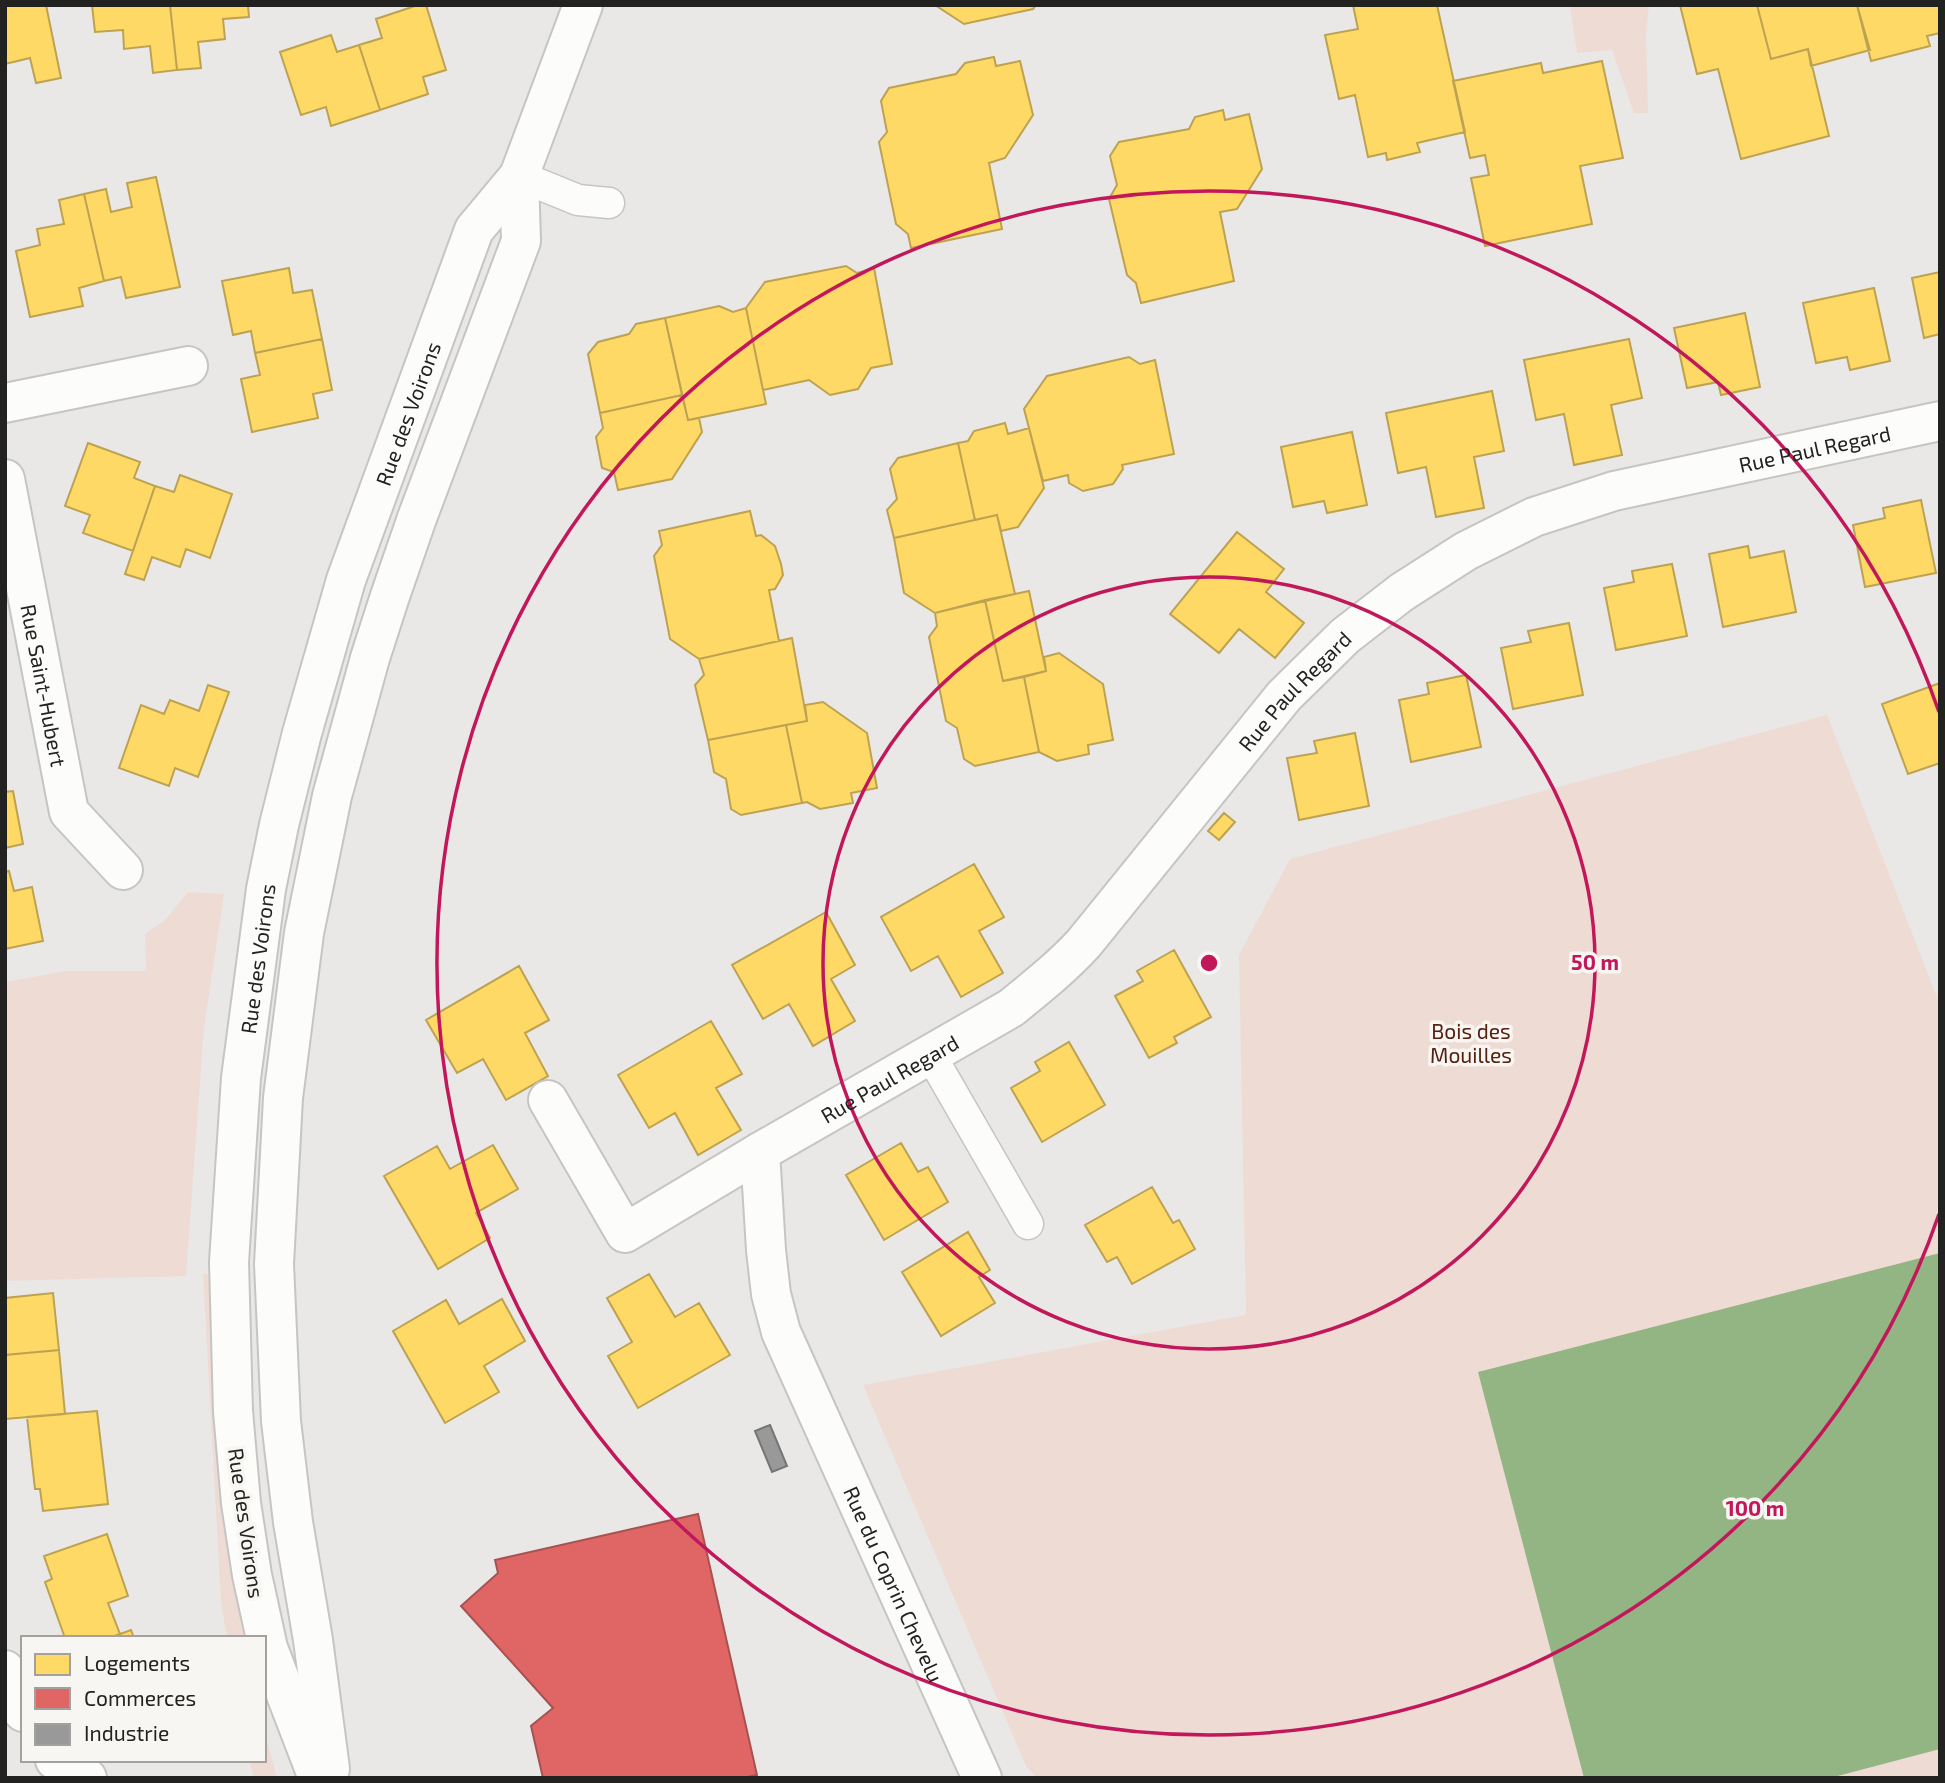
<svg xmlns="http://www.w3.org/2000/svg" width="1945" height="1783" font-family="'Exo 2',sans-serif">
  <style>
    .green { fill: #eedbd4 }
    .water { fill: #93b483 }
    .homes { fill: #ffd966; stroke: #bda251; stroke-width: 2 }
    .shops { fill: #e06666; stroke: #a75251; stroke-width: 2 }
    .industry { fill: #999; stroke: #757575; stroke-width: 2 }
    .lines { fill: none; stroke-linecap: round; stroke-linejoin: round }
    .service-casing { stroke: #c6c5c4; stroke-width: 33 }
    .minor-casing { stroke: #c6c5c4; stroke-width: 42 }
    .tertiary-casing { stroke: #c6c5c4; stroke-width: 42 }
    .service { stroke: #fcfcfb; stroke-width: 30 }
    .minor { stroke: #fcfcfb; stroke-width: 38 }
    .tertiary { stroke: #fcfcfb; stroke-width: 38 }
    .ring { fill: none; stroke: #c2185b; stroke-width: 3.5 }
    .labels { text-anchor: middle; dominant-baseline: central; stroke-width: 7; stroke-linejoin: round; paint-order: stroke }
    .street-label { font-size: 21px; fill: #222220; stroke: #f8f6f2 }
    .park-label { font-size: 21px; fill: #552010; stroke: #f8f6f2 }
    .centre { fill: #c2185b; stroke: #f8f6f2; stroke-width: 3.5 }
    .ring-label { font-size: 21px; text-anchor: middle; font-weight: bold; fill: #c2185b; stroke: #f8f6f2; stroke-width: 7; stroke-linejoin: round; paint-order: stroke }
  </style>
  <rect width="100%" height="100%" fill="#e9e8e6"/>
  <path class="green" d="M 1570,5 L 1649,5 L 1646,33 L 1648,113 L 1634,113 L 1612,50 L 1577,53 Z
    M 1827,715 L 1940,1005 L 1940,1778 L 1037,1778 L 1026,1766 L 863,1385 L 1246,1315 L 1239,955 L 1290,859 Z
    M 188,892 L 224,894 L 204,1028 L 186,1276 L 5,1281 L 5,982 L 66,971 L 146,971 L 145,934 L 165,920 Z
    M 203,1274 L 213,1274 C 219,1395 221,1518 244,1638 L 227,1638 L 221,1602 Z
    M 264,1730 L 277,1778 L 254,1778 L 249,1760 L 264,1760 Z"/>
  <path class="water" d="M 1940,1253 L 1940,1749 L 1830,1778 L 1584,1778 L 1478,1372 Z"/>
  <path class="homes" d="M 5,5 L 46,5 L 61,78 L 36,83 L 30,58 L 5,64 Z
    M 92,5 L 170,5 L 177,70 L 153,73 L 150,46 L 124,49 L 123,30 L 95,32 Z
    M 170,5 L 248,5 L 249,17 L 223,19 L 225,39 L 198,42 L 201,68 L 177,70 Z
    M 418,5 L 426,5 L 446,70 L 423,77 L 428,94 L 380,110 L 359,45 L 382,38 L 376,19 Z
    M 935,5 L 1036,5 L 1033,9 L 964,24 Z
    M 1353,5 L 1437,5 L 1465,132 L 1417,143 L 1420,152 L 1387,160 L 1386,153 L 1368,157 L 1355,95 L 1339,99 L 1325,35 L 1358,29 Z
    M 1680,5 L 1757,5 L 1771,59 L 1808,49 L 1829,136 L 1741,159 L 1718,69 L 1697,74 Z
    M 1757,5 L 1857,5 L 1870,50 L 1811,66 L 1808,49 L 1771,59 Z
    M 1857,5 L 1940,5 L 1940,33 L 1927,36 L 1930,46 L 1871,61 Z
    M 331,35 L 337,52 L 359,45 L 380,110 L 331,126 L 326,107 L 301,115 L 280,52 Z
    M 994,57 L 996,66 L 1020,61 L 1033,115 L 1005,158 L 989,163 L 1002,229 L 911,248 L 908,234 L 896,224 L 879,142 L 887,132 L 881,101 L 889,88 L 956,74 L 965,63 Z
    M 1602,61 L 1623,158 L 1580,166 L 1592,224 L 1485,246 L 1471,178 L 1489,175 L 1485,155 L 1470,158 L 1453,81 L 1541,63 L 1543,73 Z
    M 1223,110 L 1225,120 L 1249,114 L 1262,169 L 1237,209 L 1220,212 L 1234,281 L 1141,303 L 1136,283 L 1127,275 L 1109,199 L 1117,185 L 1110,156 L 1119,142 L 1189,129 L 1195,117 Z
    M 156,177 L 180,287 L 126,298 L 121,277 L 104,281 L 84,194 L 106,189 L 111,212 L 132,207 L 127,183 Z
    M 84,194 L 104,281 L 79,288 L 83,306 L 30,317 L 16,251 L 40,245 L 37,229 L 64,224 L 59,200 Z
    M 846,266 L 857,273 L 874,268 L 892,364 L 871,368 L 858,389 L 830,395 L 809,380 L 763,390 L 746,308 L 765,282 Z
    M 289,268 L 293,293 L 312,290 L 322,339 L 255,353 L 251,331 L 233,335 L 222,281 Z
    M 1940,272 L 1940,334 L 1924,338 L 1912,278 Z
    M 1874,288 L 1890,361 L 1850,370 L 1847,357 L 1816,363 L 1803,303 Z
    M 719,306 L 733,312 L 746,308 L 766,404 L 688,420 L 665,318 Z
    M 1745,313 L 1760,387 L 1721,395 L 1718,382 L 1687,388 L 1674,328 Z
    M 665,318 L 682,395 L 600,413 L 588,354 L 598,342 L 629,334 L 636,324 Z
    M 322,339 L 332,390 L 313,394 L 318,418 L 252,432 L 241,379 L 260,375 L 255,353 Z
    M 1629,339 L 1642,398 L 1611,405 L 1622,455 L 1574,465 L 1564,414 L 1536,420 L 1524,360 Z
    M 1129,357 L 1140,364 L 1155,360 L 1174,454 L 1122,465 L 1123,469 L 1113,484 L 1083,491 L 1069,483 L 1068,475 L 1043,481 L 1024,409 L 1047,376 Z
    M 1492,391 L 1504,451 L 1474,457 L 1484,508 L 1436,517 L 1426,467 L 1398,473 L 1386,413 Z
    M 682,395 L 688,420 L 699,418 L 702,432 L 672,479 L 618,490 L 614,472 L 602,468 L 596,437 L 603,428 L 600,413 Z
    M 1005,423 L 1008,434 L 1029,428 L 1044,488 L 1018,527 L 1001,531 L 997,515 L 975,520 L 958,443 L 968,441 L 974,431 Z
    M 1352,432 L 1367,505 L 1327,513 L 1324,501 L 1293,507 L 1281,447 Z
    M 88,443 L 140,462 L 134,478 L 155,486 L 133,551 L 83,533 L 90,515 L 65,506 Z
    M 958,443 L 975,520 L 894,538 L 887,510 L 897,499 L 890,469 L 898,458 Z
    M 180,475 L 232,494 L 210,558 L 186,549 L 180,567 L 152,557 L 144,580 L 125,574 L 155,486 L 174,492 Z
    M 1921,500 L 1936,573 L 1865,587 L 1853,525 L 1885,518 L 1883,508 Z
    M 750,511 L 756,536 L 761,535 L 775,546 L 781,564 L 783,575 L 775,589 L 769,590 L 779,641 L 699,659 L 670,639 L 654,556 L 662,545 L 659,531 Z
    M 997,515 L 1015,594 L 935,613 L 904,593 L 894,538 Z
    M 1237,532 L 1284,569 L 1266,592 L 1304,623 L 1275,658 L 1239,629 L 1219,653 L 1170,614 Z
    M 1748,546 L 1750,558 L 1784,551 L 1796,612 L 1723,627 L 1709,554 Z
    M 1672,564 L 1687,636 L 1616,650 L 1604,588 L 1634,582 L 1632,571 Z
    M 1029,591 L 1046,671 L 1003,681 L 985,600 Z
    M 985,600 L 1003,681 L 1024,677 L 1039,752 L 975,766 L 964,759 L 957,728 L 946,721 L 929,637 L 937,626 L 935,613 Z
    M 1569,623 L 1583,695 L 1513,709 L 1501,648 L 1531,642 L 1528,631 Z
    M 792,638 L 807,721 L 708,740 L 695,685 L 704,675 L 699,659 Z
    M 1059,653 L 1103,684 L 1113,740 L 1088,745 L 1089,754 L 1057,761 L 1039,752 L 1024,677 L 1046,671 L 1044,657 Z
    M 1466,675 L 1481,747 L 1411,762 L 1399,700 L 1429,694 L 1427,683 Z
    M 1940,683 L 1940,763 L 1908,774 L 1882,704 Z
    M 208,685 L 229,692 L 198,777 L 175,768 L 169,786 L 119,768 L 141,705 L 164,714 L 170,700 L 199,711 Z
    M 823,702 L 867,733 L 877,788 L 851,793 L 853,803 L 820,809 L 807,802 L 802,803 L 786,725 L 807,721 L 805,705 Z
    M 786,725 L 802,803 L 741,815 L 731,809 L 726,779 L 714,772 L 708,740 Z
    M 1355,733 L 1369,806 L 1299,820 L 1287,758 L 1317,753 L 1314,741 Z
    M 13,791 L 23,844 L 5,848 L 5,792 Z
    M 1224,813 L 1235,822 L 1219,840 L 1208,831 Z
    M 974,864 L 1004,917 L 979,931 L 1003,973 L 961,997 L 938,956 L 911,971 L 881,917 Z
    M 9,871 L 14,891 L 32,887 L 43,941 L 5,949 L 5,872 Z
    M 826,912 L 855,965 L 831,979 L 855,1021 L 813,1046 L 789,1004 L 763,1019 L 732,965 Z
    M 1174,950 L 1211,1017 L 1174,1037 L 1177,1043 L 1149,1058 L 1115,996 L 1143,981 L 1137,971 Z
    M 519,966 L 549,1020 L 525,1033 L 548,1076 L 506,1100 L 483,1059 L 457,1073 L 426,1020 Z
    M 711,1021 L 742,1074 L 716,1088 L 741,1130 L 698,1155 L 675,1113 L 649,1128 L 618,1075 Z
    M 1069,1042 L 1105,1105 L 1042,1142 L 1011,1088 L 1040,1071 L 1035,1062 Z
    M 901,1143 L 918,1172 L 928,1167 L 948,1202 L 884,1240 L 846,1175 Z
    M 493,1145 L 518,1189 L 476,1213 L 490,1238 L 438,1269 L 384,1176 L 437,1146 L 450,1169 Z
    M 1152,1187 L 1173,1223 L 1179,1220 L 1195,1249 L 1132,1284 L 1117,1257 L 1107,1262 L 1085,1225 Z
    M 968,1232 L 990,1270 L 979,1277 L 995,1303 L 941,1336 L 902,1272 Z
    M 649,1274 L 675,1317 L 699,1303 L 730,1355 L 638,1408 L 608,1356 L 632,1342 L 607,1298 Z
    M 53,1293 L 59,1350 L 5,1355 L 5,1298 Z
    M 502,1299 L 525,1341 L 484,1366 L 499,1392 L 445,1423 L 393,1331 L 446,1300 L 459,1324 Z
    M 59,1350 L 65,1414 L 5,1419 L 5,1355 Z
    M 97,1411 L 108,1504 L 43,1511 L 40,1489 L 35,1489 L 27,1417 Z
    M 107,1534 L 128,1596 L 108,1603 L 120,1634 L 109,1638 L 65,1638 L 45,1582 L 52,1579 L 44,1556 Z
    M 131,1630 L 134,1638 L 109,1638 Z"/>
  <path class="shops" d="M 698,1514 L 757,1775 L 742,1778 L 543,1778 L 531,1726 L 553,1708 L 461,1606 L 498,1573 L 495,1560 Z"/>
  <path class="industry" d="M 770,1425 L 787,1466 L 772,1472 L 755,1431 Z"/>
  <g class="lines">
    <g class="service-casing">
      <path id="service" d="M 519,176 L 578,200 L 609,203
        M 930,1054 L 1028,1224"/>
    </g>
    <g class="minor-casing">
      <g id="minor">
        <path d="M 5,403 L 188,366"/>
        <path id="s1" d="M 5,479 L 69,812 L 123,870"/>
        <path id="s2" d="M 548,1100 L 625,1233 L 760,1152 L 1011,1008 C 1037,987 1062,967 1084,943 L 1284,696 L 1345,636 L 1402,592 L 1466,551 L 1534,517 L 1614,491 L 1940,421"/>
        <path id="s3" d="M 760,1152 L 766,1250 L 771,1294 L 781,1332 L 982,1778"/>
        <path d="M 5,1670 L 23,1712"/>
        <path d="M 55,1760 L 87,1778"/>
      </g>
    </g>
    <g class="tertiary-casing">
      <g id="tertiary">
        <path d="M 330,1769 L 313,1640 L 293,1522 L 281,1421 L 274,1264 L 283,1098 L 304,933 L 332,796 L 370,658 L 390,596 L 417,518 L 521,241 L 519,176"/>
        <path id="s4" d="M 318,1778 L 268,1648 L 252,1575 L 241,1503 L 233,1411 L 229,1262 L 241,1078 L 266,889 L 279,825 L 302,733 L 346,580 L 474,230 L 519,176 L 583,5"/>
      </g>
    </g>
    <use href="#service" class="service"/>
    <use href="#minor" class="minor"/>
    <use href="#tertiary" class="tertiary"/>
  </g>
  <g class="ring">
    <circle cx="1209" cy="963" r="386"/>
    <path d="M1939 1214A772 772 0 1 1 1939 712"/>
  </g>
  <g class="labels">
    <g class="street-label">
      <text stroke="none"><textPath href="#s4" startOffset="1400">Rue des Voirons</textPath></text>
      <text stroke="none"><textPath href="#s2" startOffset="1615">Rue Paul Regard</textPath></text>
      <text stroke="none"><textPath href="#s1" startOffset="210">Rue Saint-Hubert</textPath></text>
      <text stroke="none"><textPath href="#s2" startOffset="1027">Rue Paul Regard</textPath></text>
      <text stroke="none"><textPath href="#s4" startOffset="833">Rue des Voirons</textPath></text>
      <text stroke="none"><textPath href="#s2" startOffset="460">Rue Paul Regard</textPath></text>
      <text transform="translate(247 1523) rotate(82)">Rue des Voirons</text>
      <text stroke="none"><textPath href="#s3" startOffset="458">Rue du Coprin Chevelu</textPath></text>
    </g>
    <g class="park-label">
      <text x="1471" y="1030">Bois des<tspan x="1471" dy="24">Mouilles</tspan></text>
    </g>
  </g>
  <circle cx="1209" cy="963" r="10" class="centre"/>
  <g class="ring-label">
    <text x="1595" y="970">50 m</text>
    <text x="1755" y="1516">100 m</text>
  </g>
  <rect width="1945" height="1783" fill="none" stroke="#222220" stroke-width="14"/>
  <rect x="21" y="1636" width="245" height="126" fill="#f8f6f2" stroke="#a2a19e" stroke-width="2"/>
  <rect x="35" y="1654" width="35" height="21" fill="#ffd966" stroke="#a2a19e" stroke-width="2"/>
  <text x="84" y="1671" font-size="21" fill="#222220">Logements</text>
  <rect x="35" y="1688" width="35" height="21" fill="#e06666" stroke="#a2a19e" stroke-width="2"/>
  <text x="84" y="1706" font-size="21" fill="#222220">Commerces</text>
  <rect x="35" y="1724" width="35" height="21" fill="#999999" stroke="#a2a19e" stroke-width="2"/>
  <text x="84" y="1741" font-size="21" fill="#222220">Industrie</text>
</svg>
